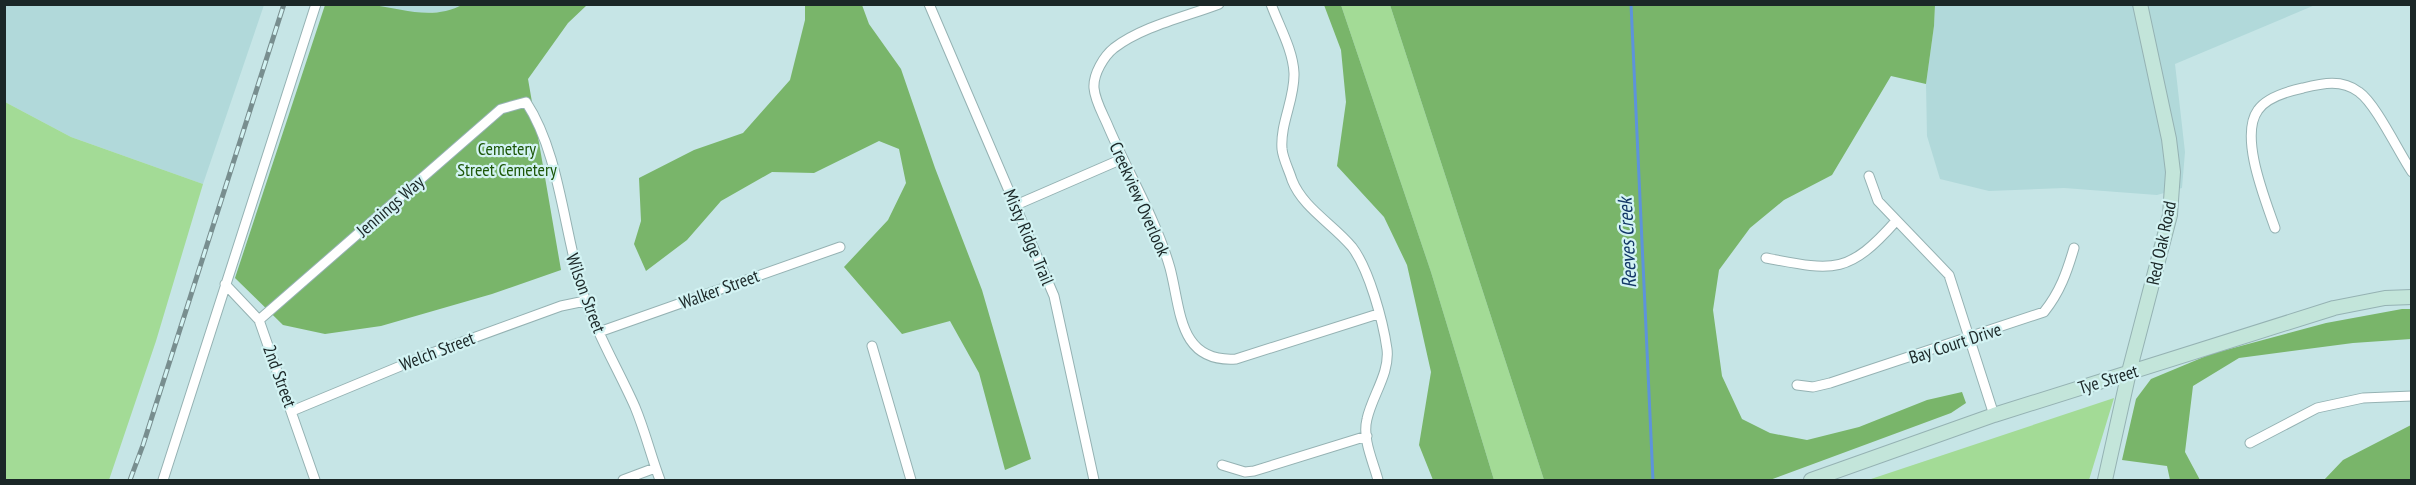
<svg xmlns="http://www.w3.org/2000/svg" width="2416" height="485" font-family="'PT Sans Narrow',sans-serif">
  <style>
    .built { fill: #b1d9da }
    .green { fill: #a3db96 }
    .forest { fill: #79b56a }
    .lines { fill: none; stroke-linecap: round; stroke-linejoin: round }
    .stream { stroke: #5d93db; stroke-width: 3 }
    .street-casing { stroke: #95b2b3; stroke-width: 11 }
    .secondary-casing { stroke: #95b2b3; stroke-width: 16 }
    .street { stroke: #fff; stroke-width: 9 }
    .secondary { stroke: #c3e5da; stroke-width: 14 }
    .rail-casing { stroke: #788e8f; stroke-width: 5 }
    .rail { stroke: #d3f3f3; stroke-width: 3; stroke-dasharray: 9; stroke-linecap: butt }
    .labels { text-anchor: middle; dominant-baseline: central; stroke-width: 4.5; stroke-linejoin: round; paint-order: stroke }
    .park-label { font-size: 18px; fill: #1c5607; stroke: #d3f3f3 }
    .street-label { font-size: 18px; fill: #1b2727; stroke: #d3f3f3 }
    .water-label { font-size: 20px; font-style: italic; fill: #133867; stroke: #d3f3f3 }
  </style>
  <rect width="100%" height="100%" fill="#c6e5e6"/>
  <path class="built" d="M 4,5 L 264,5 L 203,184 L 71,137 L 5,102 Z
    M 372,5 L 464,5 L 449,12 L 410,13 Z
    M 1935,5 L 2315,5 L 2175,64 L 2185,152 L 2182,188 L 2157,195 L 2064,188 L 1989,191 L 1940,179 L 1927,136 L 1926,84 L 1934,26 Z"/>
  <path class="green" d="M 1341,5 L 1390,5 L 1544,480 L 1494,480 L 1431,272 Z
    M 5,102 L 71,137 L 203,184 L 156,341 L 109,480 L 5,480 Z
    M 2114,398 L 2089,480 L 1868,480 Z"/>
  <path class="forest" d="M 464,4 L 587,5 L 568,23 L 528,79 L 561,270 L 492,294 L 381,326 L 325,334 L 283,325 L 235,278 L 325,5 C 341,5 357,3 372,5 C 405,9 432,21 464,4 Z
    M 805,5 L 862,5 L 869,24 L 901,69 L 935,168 L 982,290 L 1031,459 L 1005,470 L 979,373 L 950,321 L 902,334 L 844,267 L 888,220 L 906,183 L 899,149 L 879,141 L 814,173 L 772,172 L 721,201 L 687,240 L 646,271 L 634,244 L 641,221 L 639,178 L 694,150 L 743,133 L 790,80 L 805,20 Z
    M 1324,5 L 1341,5 L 1431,272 L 1494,480 L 1433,480 L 1419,445 L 1431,372 L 1407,265 L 1384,217 L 1337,166 L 1346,102 L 1341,50 Z
    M 1390,5 L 1935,5 L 1934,26 L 1926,84 L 1891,76 L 1832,175 L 1784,200 L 1750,228 L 1719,270 L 1713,310 L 1722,376 L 1742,419 L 1770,433 L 1807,440 L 1859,427 L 1927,400 L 1962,392 L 1966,403 L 1951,413 L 1770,480 L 1544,480 Z
    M 2402,309 L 2411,309 L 2411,339 L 2353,343 L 2239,358 L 2193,386 L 2185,452 L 2200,480 L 2170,480 L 2167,466 L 2122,460 L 2136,399 L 2151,379 L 2211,354 L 2326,323 Z
    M 2411,425 L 2411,480 L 2324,480 L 2343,460 Z"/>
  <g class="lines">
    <path class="stream" d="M 1631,4 L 1653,480"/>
    <g class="street-casing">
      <path id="street" d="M 929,4 L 1054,296 L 1094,480
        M 1219,4 C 1185,17 1143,26 1114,48 C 1104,56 1093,74 1094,88 C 1095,101 1103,114 1108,126 C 1128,173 1156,219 1170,268 C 1181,309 1178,363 1236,359 L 1378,314
        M 1271,4 C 1279,26 1293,50 1294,73 C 1295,99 1280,123 1282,149 C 1283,159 1289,170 1292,180 C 1303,208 1333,224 1352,247 C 1369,269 1383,321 1387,349 C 1390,373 1372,396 1367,419 C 1362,439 1373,461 1378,480
        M 1869,176 L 1878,201 L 1949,275 L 1994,415
        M 1016,205 L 1122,159
        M 2275,228 C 2265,199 2239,136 2258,110 C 2267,97 2289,91 2303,88 C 2323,83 2342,79 2359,92 C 2376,104 2399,153 2412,172
        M 1766,258 C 1834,271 1848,275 1896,221
        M 225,284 L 259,320 L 315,480
        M 259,320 L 501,109 L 526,102 C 561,155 564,237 585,299 C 598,336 619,371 635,407 C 645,431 651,456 660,480
        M 599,332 L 840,247
        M 872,346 L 911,480
        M 1797,385 L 1813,387 L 1830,383 L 2044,312 C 2060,292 2067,272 2074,248
        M 292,411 L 432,353 L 561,306 L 585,301
        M 2250,443 L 2317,408 L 2363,398 L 2412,396
        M 1222,465 L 1245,472 L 1254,471 L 1367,436
        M 163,480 L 316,4
        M 623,480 L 655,468"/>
    </g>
    <g class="secondary-casing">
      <path id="secondary" d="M 1811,480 L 1994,415 L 2334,308 L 2385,298 L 2412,297
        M 2105,480 L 2129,372 L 2170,215 L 2173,172 L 2169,139 L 2140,4"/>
    </g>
    <use href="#street" class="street"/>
    <use href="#secondary" class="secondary"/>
    <g class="rail-casing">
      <path id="rail" d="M 130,480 L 143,445 L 284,4"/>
    </g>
    <use href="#rail" class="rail"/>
  </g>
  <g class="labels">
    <g class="park-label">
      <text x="507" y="148">Cemetery<tspan x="507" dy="21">Street Cemetery</tspan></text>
    </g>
    <g class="street-label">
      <text transform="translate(1140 199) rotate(66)">Creekview Overlook</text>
      <text transform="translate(390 206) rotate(-41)">Jennings Way</text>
      <text transform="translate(1029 237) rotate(67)">Misty Ridge Trail</text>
      <text transform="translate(2161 243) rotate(-78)">Red Oak Road</text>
      <text transform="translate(719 289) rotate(-20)">Walker Street</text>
      <text transform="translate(586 293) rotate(70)">Wilson Street</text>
      <text transform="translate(1955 343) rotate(-18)">Bay Court Drive</text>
      <text transform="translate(437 351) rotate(-21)">Welch Street</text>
      <text transform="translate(280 376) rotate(70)">2nd Street</text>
      <text transform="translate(2108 379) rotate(-17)">Tye Street</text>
    </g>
    <g class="water-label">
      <text transform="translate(1627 243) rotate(-93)">Reeves Creek</text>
    </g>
  </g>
  <rect width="2416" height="485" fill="none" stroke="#1b2727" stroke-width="12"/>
</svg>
